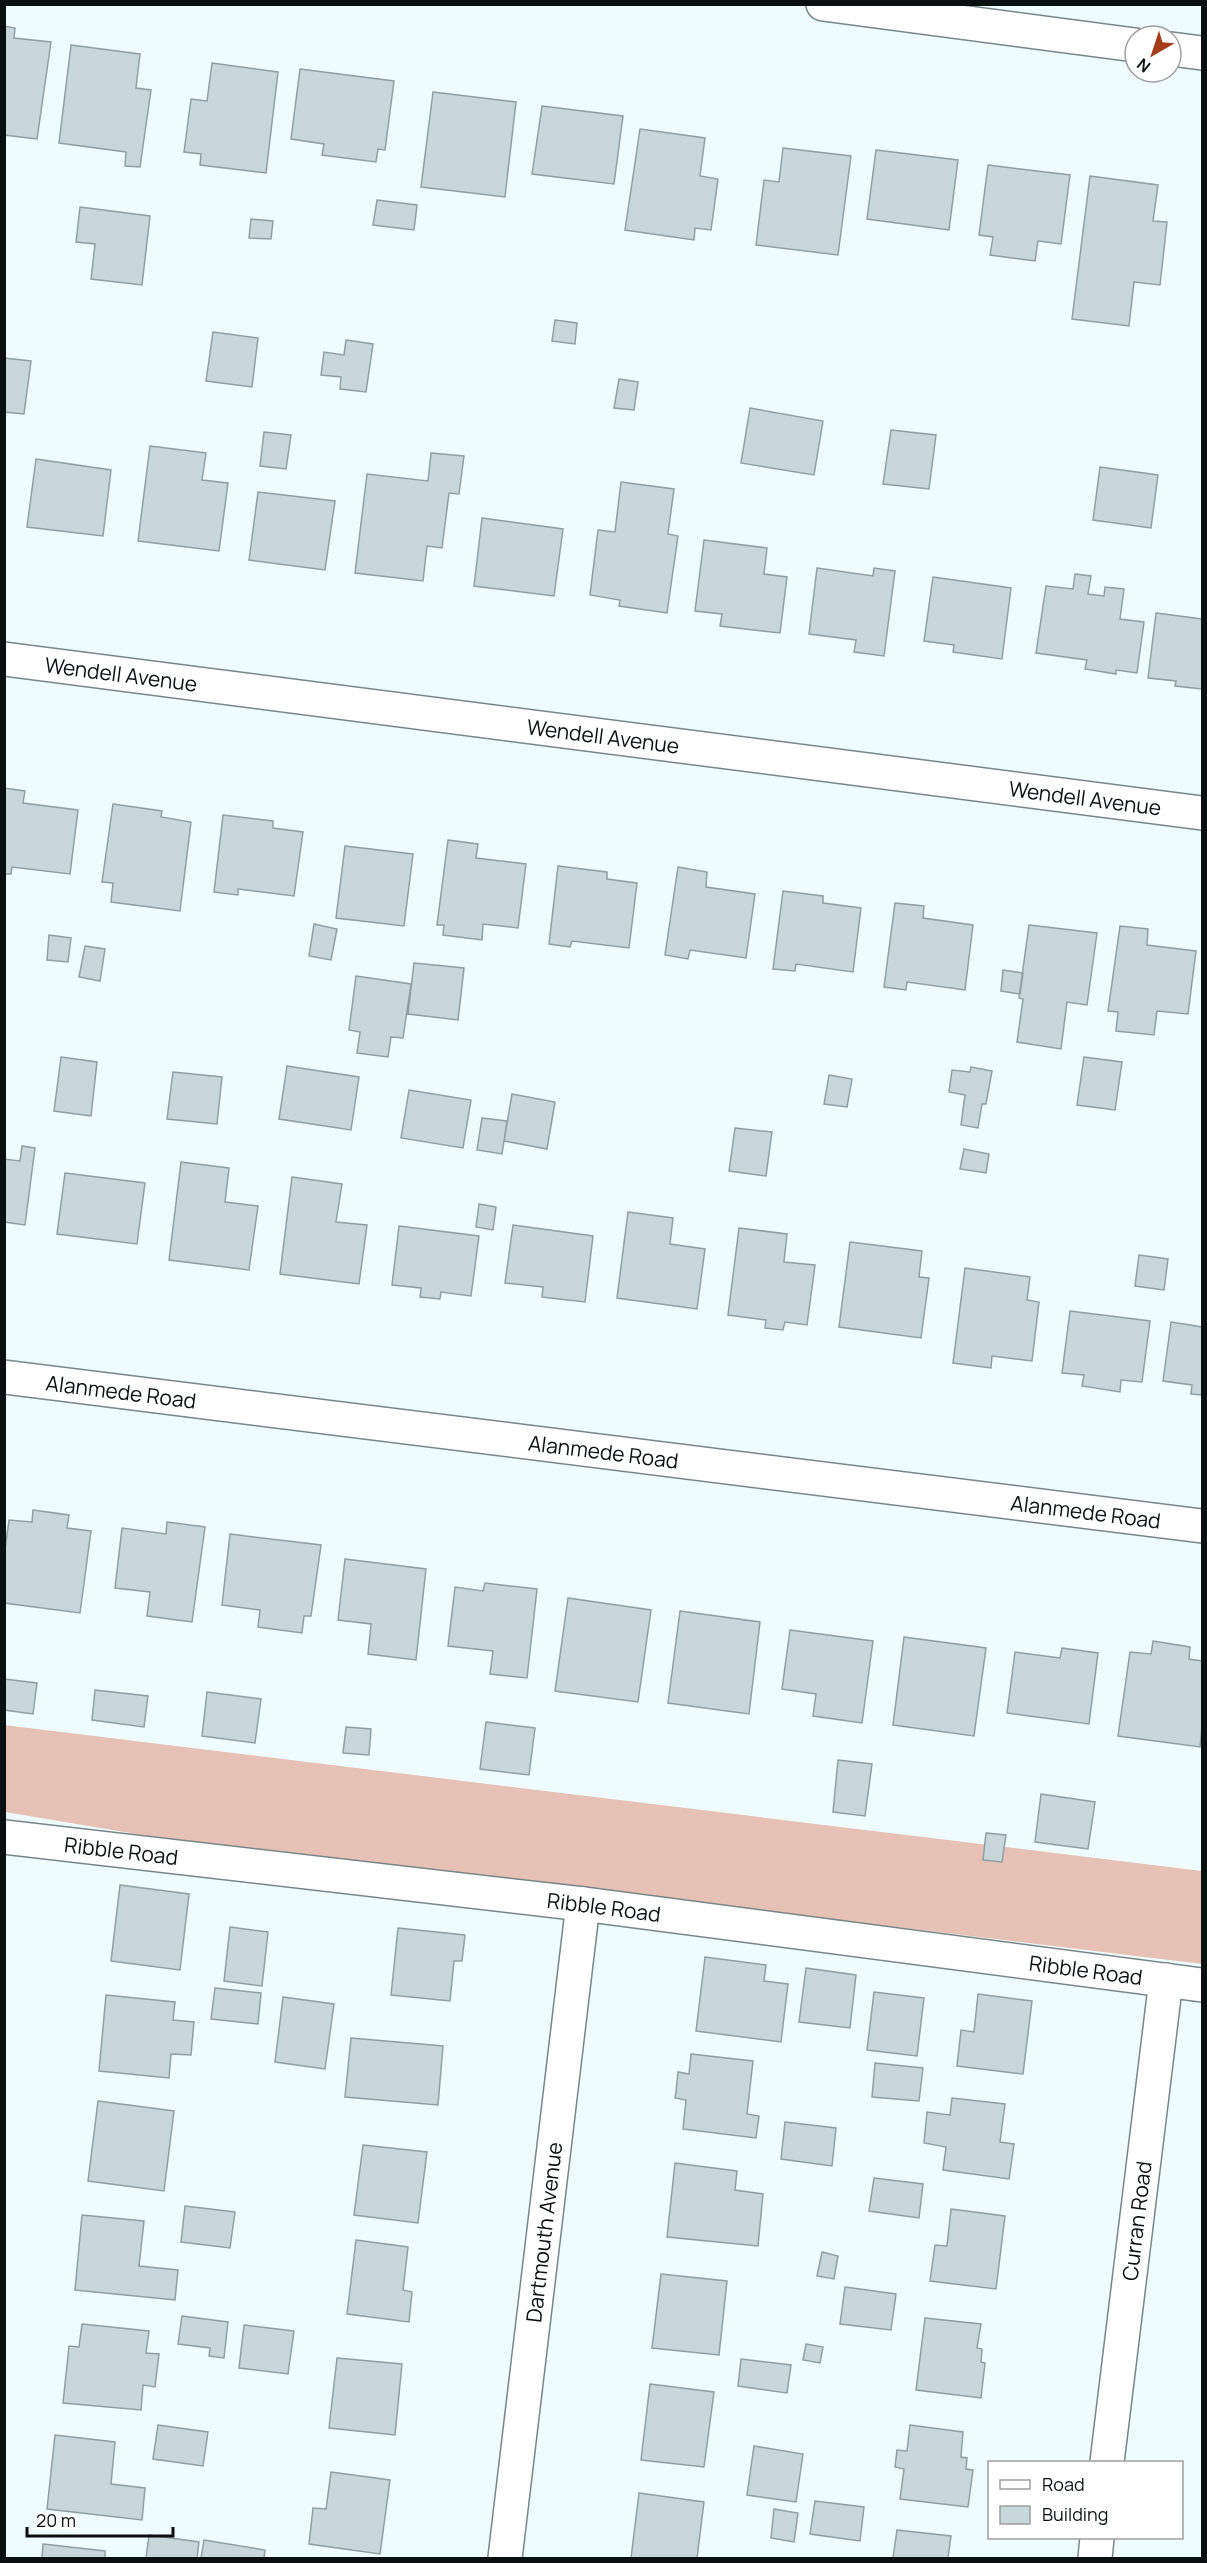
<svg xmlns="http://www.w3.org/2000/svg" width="1207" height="2563" font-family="Manrope,sans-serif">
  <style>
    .forest { fill: #e7c1b5 }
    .building { fill: #c7d7da; stroke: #90a0a2; stroke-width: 1.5 }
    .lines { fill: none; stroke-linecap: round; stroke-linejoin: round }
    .minor-casing { stroke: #778689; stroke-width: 36 }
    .minor { stroke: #fff; stroke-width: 33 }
    .labels { text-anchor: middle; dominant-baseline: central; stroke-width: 4.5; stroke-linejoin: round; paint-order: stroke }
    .street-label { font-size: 21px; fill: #0a0f10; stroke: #fff }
  </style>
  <rect width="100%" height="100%" fill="#effcfe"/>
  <path class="forest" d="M 4,1725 L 1202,1871 L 1202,1964 L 154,1837 L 5,1812 Z"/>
  <path class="building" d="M 4,26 L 15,28 L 14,38 L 51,42 L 37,139 L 4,135 Z
    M 71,45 L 140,54 L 136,88 L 151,90 L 140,167 L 125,166 L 126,152 L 59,143 Z
    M 212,63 L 278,72 L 266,173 L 200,165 L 201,154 L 184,152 L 191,99 L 207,101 Z
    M 300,69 L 394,81 L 385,150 L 378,149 L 376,162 L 322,155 L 324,144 L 291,139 Z
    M 433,92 L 516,102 L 505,197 L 421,187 Z
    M 542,106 L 623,116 L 614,184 L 532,174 Z
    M 640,129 L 705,138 L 700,176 L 718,179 L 711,230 L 695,228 L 694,240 L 625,230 Z
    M 783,148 L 851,156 L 838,255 L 756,245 L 764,180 L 779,182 Z
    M 876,150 L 958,160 L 949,230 L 867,219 Z
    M 988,165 L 1070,175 L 1061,244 L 1038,241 L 1035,261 L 990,255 L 993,237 L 979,235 Z
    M 1090,176 L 1158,185 L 1153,221 L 1167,222 L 1160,285 L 1134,282 L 1129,326 L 1072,319 Z
    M 377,200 L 417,205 L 414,230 L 373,225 Z
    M 80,207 L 150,216 L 142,285 L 91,279 L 95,244 L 76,242 Z
    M 251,219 L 273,221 L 271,239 L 249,238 Z
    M 555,320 L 577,323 L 575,344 L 552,341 Z
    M 213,332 L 258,338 L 252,387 L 206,381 Z
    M 346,340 L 373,344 L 366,392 L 340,389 L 341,377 L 321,375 L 324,352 L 344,355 Z
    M 4,358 L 31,361 L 24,414 L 4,412 Z
    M 619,379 L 638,382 L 634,410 L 614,408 Z
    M 750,408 L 823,421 L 814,475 L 741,463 Z
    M 891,430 L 936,435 L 929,489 L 883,484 Z
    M 264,432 L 291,435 L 286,469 L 260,466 Z
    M 150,446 L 206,453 L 202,480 L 228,483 L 219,551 L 138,541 Z
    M 431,453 L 464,456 L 459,494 L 449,493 L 442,548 L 427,546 L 423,581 L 355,573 L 367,474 L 428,481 Z
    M 36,459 L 111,470 L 103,536 L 27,527 Z
    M 1100,467 L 1158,475 L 1151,528 L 1093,520 Z
    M 621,482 L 674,489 L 668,534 L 678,536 L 667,613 L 619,606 L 620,600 L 590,595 L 598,530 L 615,532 Z
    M 258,492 L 335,501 L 325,570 L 249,560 Z
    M 482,518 L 563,529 L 554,596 L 474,586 Z
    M 704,540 L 767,548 L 764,574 L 787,577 L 780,633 L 720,626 L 722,614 L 695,611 Z
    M 817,568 L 873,576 L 874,568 L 895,571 L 884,656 L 854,652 L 856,640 L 809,634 Z
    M 1075,574 L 1091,576 L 1088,594 L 1104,596 L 1105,587 L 1124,589 L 1120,619 L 1144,622 L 1137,673 L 1116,670 L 1116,674 L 1085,669 L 1087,660 L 1036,653 L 1046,586 L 1073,589 Z
    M 933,577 L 1011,588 L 1002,659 L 953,652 L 954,645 L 924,641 Z
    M 1156,613 L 1202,619 L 1202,689 L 1175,686 L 1176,681 L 1148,678 Z
    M 4,788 L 25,791 L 23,803 L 78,810 L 70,874 L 12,867 L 11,874 L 4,874 Z
    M 113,804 L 162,811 L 161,817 L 191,822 L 180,911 L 111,902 L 113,883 L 102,882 Z
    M 223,815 L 273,821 L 273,828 L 303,832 L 294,896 L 238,889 L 238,895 L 214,892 Z
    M 448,840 L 478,844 L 476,858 L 526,864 L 518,928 L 483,924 L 482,940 L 443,935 L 444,925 L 437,925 Z
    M 345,846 L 413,854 L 404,926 L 336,918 Z
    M 558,866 L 607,872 L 607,879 L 637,883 L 629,948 L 572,941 L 570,947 L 549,944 Z
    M 678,867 L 707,872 L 706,887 L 755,894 L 746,958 L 690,950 L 688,959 L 665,955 Z
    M 783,891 L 823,896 L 823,903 L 861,908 L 853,972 L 796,964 L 795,971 L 773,969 Z
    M 895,903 L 924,906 L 923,918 L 973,925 L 965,990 L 907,982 L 906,990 L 884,987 Z
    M 314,924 L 337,929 L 331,960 L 309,956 Z
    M 1029,925 L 1097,933 L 1087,1005 L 1067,1002 L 1061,1049 L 1017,1042 L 1023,999 L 1019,998 Z
    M 1120,926 L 1148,929 L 1147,945 L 1196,951 L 1188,1014 L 1157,1011 L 1154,1035 L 1116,1031 L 1118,1012 L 1108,1011 Z
    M 49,935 L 71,938 L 68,962 L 47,960 Z
    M 85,946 L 105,949 L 100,981 L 79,977 Z
    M 414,963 L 464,968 L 458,1020 L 408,1014 Z
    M 1003,970 L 1023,973 L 1020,994 L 1001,991 Z
    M 356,976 L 411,984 L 403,1038 L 391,1037 L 388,1057 L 357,1053 L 360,1032 L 349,1030 Z
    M 61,1057 L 97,1062 L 91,1116 L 54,1111 Z
    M 1084,1057 L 1122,1062 L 1115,1110 L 1077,1105 Z
    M 287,1066 L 359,1077 L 351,1130 L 279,1119 Z
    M 971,1067 L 992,1071 L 986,1104 L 982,1104 L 978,1128 L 961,1125 L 965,1095 L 949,1092 L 952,1070 L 970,1072 Z
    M 173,1072 L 222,1077 L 217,1124 L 167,1119 Z
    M 829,1075 L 852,1079 L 847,1107 L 824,1104 Z
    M 409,1090 L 471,1100 L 463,1148 L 401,1138 Z
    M 512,1094 L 555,1102 L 547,1149 L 504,1141 Z
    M 482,1118 L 507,1121 L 502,1154 L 477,1150 Z
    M 735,1128 L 772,1132 L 766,1176 L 729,1171 Z
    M 22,1146 L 35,1148 L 25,1225 L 4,1222 L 4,1159 L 20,1161 Z
    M 964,1149 L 989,1154 L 986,1173 L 960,1169 Z
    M 181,1162 L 229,1168 L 225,1202 L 258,1206 L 249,1270 L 169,1260 Z
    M 65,1173 L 145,1183 L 137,1244 L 57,1234 Z
    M 292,1177 L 342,1184 L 336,1222 L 367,1225 L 359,1284 L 280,1274 Z
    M 479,1204 L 496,1207 L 493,1230 L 476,1227 Z
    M 628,1212 L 673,1218 L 670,1244 L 705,1249 L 697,1309 L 617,1298 Z
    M 513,1225 L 593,1236 L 585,1302 L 542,1297 L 543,1287 L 505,1283 Z
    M 399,1226 L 479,1236 L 471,1296 L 441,1292 L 440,1299 L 420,1297 L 421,1288 L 392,1285 Z
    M 739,1228 L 787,1234 L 784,1262 L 815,1265 L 807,1325 L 785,1322 L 783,1330 L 765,1328 L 766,1320 L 728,1315 Z
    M 850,1242 L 922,1251 L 919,1277 L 929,1278 L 921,1338 L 839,1327 Z
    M 1139,1255 L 1168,1259 L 1164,1290 L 1135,1286 Z
    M 965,1268 L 1030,1277 L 1027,1300 L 1039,1302 L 1032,1361 L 992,1356 L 991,1368 L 953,1363 Z
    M 1070,1311 L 1150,1321 L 1142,1382 L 1121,1380 L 1120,1392 L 1082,1386 L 1084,1375 L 1062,1373 Z
    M 1171,1322 L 1202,1327 L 1202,1395 L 1191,1394 L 1192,1385 L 1163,1381 Z
    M 33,1510 L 69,1515 L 67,1528 L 91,1531 L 80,1613 L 4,1603 L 4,1557 L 9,1520 L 32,1522 Z
    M 167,1522 L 205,1527 L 192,1622 L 147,1616 L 150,1592 L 115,1588 L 122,1528 L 166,1534 Z
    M 230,1534 L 321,1545 L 311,1616 L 304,1616 L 302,1633 L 258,1627 L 260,1610 L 222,1605 Z
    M 345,1559 L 426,1569 L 416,1660 L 368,1654 L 371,1624 L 338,1620 Z
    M 485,1583 L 537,1589 L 527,1678 L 490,1674 L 493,1651 L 448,1646 L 455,1587 L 483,1591 Z
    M 568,1598 L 651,1610 L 638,1702 L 555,1691 Z
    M 680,1611 L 760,1622 L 749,1714 L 668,1703 Z
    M 790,1630 L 873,1641 L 862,1723 L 813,1716 L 816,1694 L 782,1689 Z
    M 904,1637 L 986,1648 L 974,1736 L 893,1725 Z
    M 1153,1641 L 1190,1647 L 1189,1659 L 1202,1661 L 1202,1727 L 1200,1747 L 1118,1736 L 1130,1652 L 1151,1654 Z
    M 1062,1648 L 1098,1653 L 1089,1724 L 1007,1713 L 1015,1652 L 1060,1658 Z
    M 4,1679 L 37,1683 L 33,1714 L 4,1710 Z
    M 95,1690 L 148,1696 L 144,1727 L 92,1720 Z
    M 207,1692 L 261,1699 L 255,1743 L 202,1736 Z
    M 486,1722 L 535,1728 L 529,1775 L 480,1769 Z
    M 346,1727 L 371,1729 L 369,1755 L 343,1753 Z
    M 838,1760 L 872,1764 L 865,1816 L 833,1812 Z
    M 1041,1794 L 1095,1802 L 1088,1849 L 1035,1842 Z
    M 986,1833 L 1006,1835 L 1002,1862 L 983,1860 Z
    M 120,1885 L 189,1894 L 180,1970 L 111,1961 Z
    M 230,1927 L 268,1932 L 262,1986 L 224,1981 Z
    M 398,1928 L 465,1935 L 462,1961 L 454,1961 L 450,2001 L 391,1995 Z
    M 705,1957 L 766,1965 L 764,1981 L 788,1984 L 781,2042 L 696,2031 Z
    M 806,1968 L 856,1975 L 850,2028 L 799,2022 Z
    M 215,1988 L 261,1993 L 258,2024 L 211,2019 Z
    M 874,1992 L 924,1998 L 917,2056 L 867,2050 Z
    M 978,1994 L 1032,2001 L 1023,2074 L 957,2066 L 961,2030 L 974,2032 Z
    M 106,1995 L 175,2002 L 173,2020 L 194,2022 L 191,2055 L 171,2054 L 169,2078 L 99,2071 Z
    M 283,1997 L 334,2004 L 325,2069 L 275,2062 Z
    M 351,2038 L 443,2046 L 438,2105 L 345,2097 Z
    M 691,2054 L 753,2061 L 747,2114 L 759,2116 L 756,2138 L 683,2129 L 686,2100 L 675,2098 L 676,2092 L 678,2072 L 689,2074 Z
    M 875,2063 L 923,2068 L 919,2101 L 872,2097 Z
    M 952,2098 L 1005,2104 L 1000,2142 L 1014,2144 L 1009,2179 L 943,2170 L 946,2147 L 924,2143 L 927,2112 L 950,2115 Z
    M 98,2101 L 174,2111 L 164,2191 L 88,2181 Z
    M 785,2122 L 836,2128 L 832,2166 L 781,2159 Z
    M 363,2145 L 427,2152 L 418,2223 L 354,2215 Z
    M 675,2163 L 737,2171 L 735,2190 L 763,2194 L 758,2246 L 667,2237 Z
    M 874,2178 L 923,2184 L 919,2218 L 869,2211 Z
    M 185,2206 L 235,2212 L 230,2248 L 181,2242 Z
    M 951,2209 L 1005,2216 L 996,2289 L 930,2281 L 935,2245 L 947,2246 Z
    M 82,2215 L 144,2221 L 139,2266 L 178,2270 L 175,2300 L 75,2290 Z
    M 356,2240 L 408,2247 L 403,2290 L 412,2292 L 409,2322 L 347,2314 Z
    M 822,2252 L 838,2256 L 834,2279 L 817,2276 Z
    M 661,2274 L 727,2281 L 719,2355 L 652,2348 Z
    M 845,2287 L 896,2294 L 891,2330 L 840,2324 Z
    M 182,2316 L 228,2322 L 224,2358 L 209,2356 L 210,2348 L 178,2344 Z
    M 925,2318 L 981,2324 L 977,2348 L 982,2349 L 981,2362 L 985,2363 L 981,2398 L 916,2390 Z
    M 82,2324 L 149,2331 L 146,2353 L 159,2354 L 155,2387 L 143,2385 L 141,2410 L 63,2403 L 69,2346 L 79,2347 Z
    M 244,2325 L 294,2331 L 288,2374 L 239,2368 Z
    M 806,2344 L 823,2347 L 820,2363 L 803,2360 Z
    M 337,2358 L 402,2364 L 395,2435 L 329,2428 Z
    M 741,2359 L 791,2365 L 787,2393 L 738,2386 Z
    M 650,2384 L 714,2392 L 704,2467 L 641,2460 Z
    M 158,2425 L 208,2432 L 203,2466 L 153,2459 Z
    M 910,2425 L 963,2432 L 961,2457 L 967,2458 L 966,2469 L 973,2470 L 968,2507 L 900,2499 L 904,2469 L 895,2467 L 897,2450 L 907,2451 Z
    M 55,2435 L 115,2442 L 111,2484 L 145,2488 L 142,2520 L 47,2509 Z
    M 754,2446 L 803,2454 L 796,2502 L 747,2495 Z
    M 331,2472 L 390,2480 L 380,2554 L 309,2544 L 313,2508 L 326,2509 Z
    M 639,2493 L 704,2502 L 697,2558 L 631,2558 Z
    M 815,2501 L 864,2507 L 860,2541 L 810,2534 Z
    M 774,2509 L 798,2513 L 794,2542 L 771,2538 Z
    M 897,2530 L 951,2536 L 948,2558 L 893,2558 Z
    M 149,2535 L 199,2542 L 197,2558 L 146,2558 Z
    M 204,2540 L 265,2550 L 264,2558 L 201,2558 Z
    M 43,2544 L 105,2551 L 105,2558 L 42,2558 Z"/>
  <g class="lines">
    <g class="minor-casing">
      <g id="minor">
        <path d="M 823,4 L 1135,45"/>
        <path d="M 1171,49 L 1202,53"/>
        <path id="s1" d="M 4,659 L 1202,813"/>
        <path id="s2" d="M 4,1377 L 1202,1526"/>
        <path id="s3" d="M 4,1837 L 583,1904 L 1202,1985"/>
        <path id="s4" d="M 1107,2462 L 1166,1980"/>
        <path id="s5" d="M 505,2558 L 583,1904"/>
        <path d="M 1095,2558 L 1097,2538"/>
      </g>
    </g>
    <use href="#minor" class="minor"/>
  </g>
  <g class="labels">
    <g class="street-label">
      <text stroke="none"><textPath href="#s1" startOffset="118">Wendell Avenue</textPath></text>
      <text stroke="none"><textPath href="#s1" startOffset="604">Wendell Avenue</textPath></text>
      <text stroke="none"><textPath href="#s1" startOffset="1090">Wendell Avenue</textPath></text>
      <text stroke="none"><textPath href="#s2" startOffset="118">Alanmede Road</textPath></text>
      <text stroke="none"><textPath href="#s2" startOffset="604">Alanmede Road</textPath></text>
      <text stroke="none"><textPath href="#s2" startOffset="1090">Alanmede Road</textPath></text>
      <text stroke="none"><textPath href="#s3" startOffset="118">Ribble Road</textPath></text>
      <text stroke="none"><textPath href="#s3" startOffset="604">Ribble Road</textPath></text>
      <text stroke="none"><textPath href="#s3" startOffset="1090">Ribble Road</textPath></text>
      <text stroke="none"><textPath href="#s4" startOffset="243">Curran Road</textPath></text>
      <text stroke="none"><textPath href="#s5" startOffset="328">Dartmouth Avenue</textPath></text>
    </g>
  </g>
  <rect width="1207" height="2563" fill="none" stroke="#0a0f10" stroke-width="12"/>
  <rect x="988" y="2461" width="195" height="78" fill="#ffffff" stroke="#9d9f9f" stroke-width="1.5"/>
  <rect x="1000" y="2480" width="30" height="9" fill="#ffffff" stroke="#9d9f9f" stroke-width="1.5"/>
  <text x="1042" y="2491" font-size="18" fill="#0a0f10">Road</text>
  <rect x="1000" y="2506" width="30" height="18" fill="#c7d7da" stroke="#9d9f9f" stroke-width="1.5"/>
  <text x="1042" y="2521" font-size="18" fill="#0a0f10">Building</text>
  <g transform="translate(1153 54) rotate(219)"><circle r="28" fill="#ffffff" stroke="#9d9f9f" stroke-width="1.5"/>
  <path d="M0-4.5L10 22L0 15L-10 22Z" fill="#a53d1c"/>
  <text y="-9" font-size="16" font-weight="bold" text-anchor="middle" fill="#0a0f10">N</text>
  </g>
  <path d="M27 2527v9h146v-9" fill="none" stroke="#0a0f10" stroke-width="3"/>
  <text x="36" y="2527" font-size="18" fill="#0a0f10" stroke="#ffffff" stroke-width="4.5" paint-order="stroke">20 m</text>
</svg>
